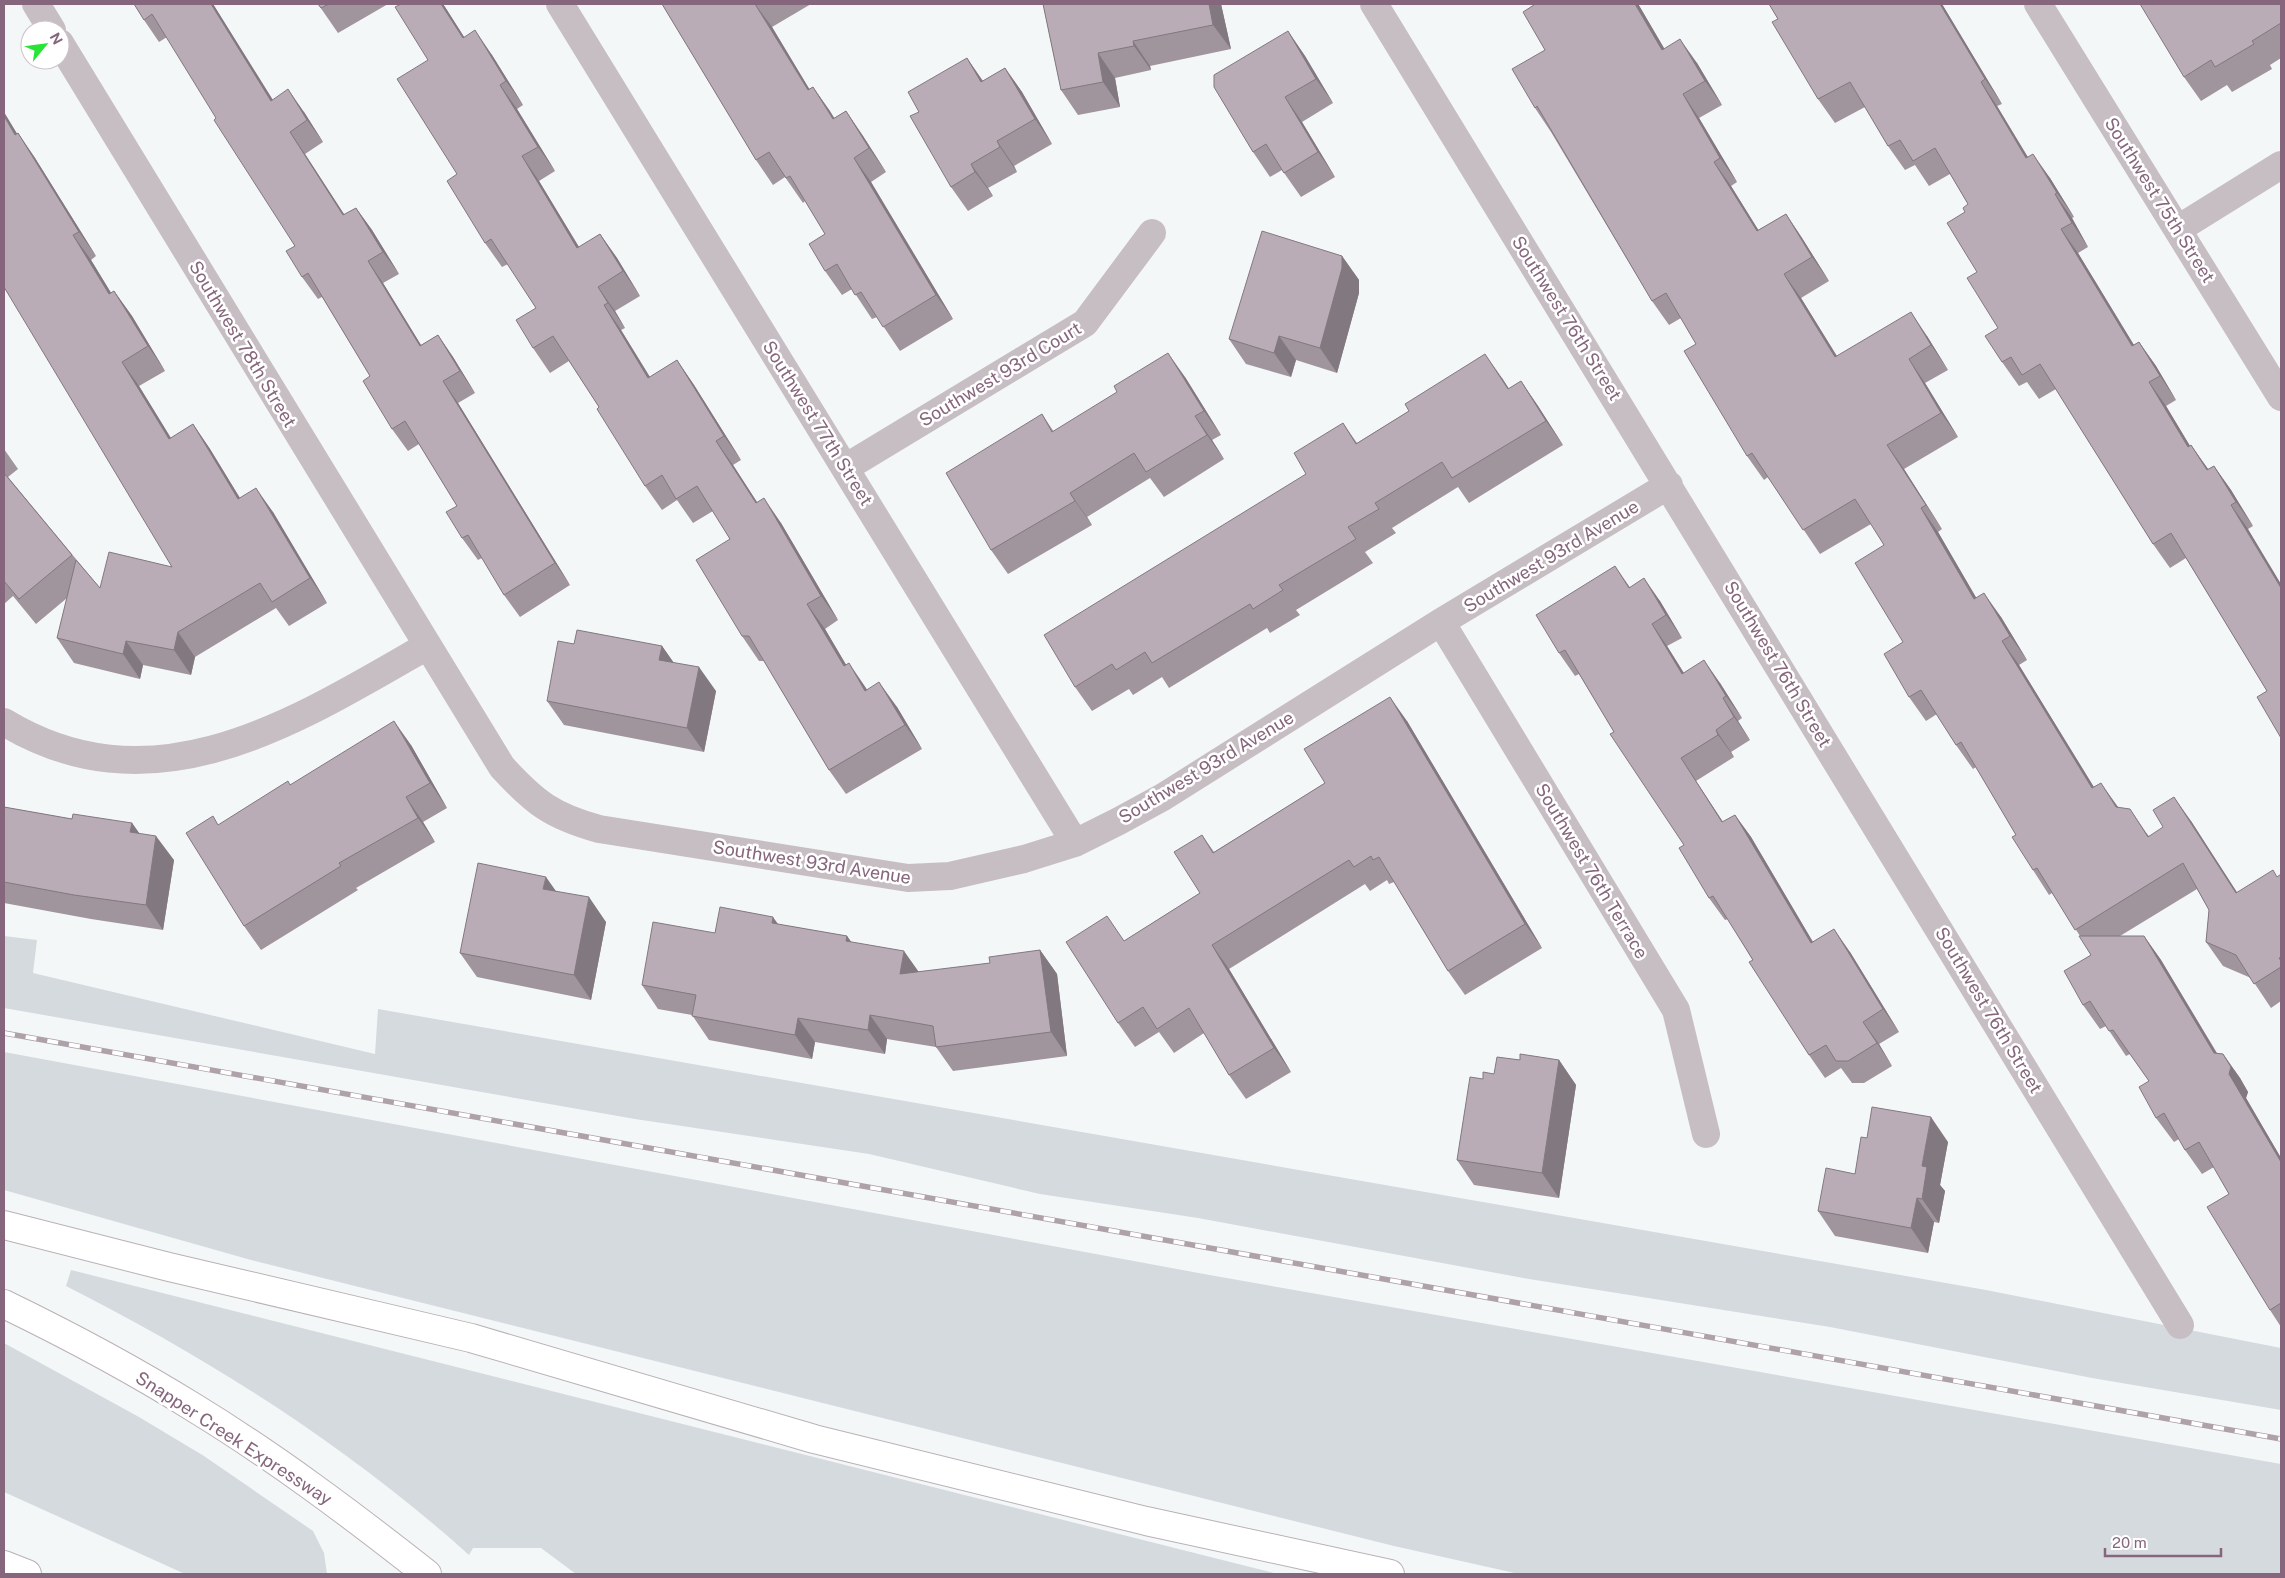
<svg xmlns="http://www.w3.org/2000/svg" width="2285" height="1578" font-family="'Public Sans',sans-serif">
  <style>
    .green { fill: #d5dadf }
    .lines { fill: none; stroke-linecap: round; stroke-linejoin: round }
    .motorway-casing { stroke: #bab1b7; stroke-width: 30 }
    .minor { stroke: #c7bec4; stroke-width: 28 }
    .motorway { stroke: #fff; stroke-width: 28 }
    .rail-casing { stroke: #aea1aa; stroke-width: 5.5 }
    .rail { stroke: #fff; stroke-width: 4; stroke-dasharray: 11; stroke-linecap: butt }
    .wall { fill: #a0949d }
    .shaded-wall { fill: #82787f }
    .building { fill: #baacb6; stroke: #82787f }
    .labels { text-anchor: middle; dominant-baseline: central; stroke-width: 5; stroke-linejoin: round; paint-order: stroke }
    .street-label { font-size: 18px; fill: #86667c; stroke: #fff }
  </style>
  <rect width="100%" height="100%" fill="#f4f7f7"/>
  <path class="green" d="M 4,936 L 37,940 L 33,973 L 375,1054 L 378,1009 L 1986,1290 L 2281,1348 L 2281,1410 L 2092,1378 L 1830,1327 L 1529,1279 L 1198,1218 L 1040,1194 L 869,1154 L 635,1119 L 4,1008 Z
    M 4,1052 L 1204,1274 L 2281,1464 L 2281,1574 L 1519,1574 L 1394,1546 L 251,1260 L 4,1190 Z
    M 71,1270 L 1278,1574 L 576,1574 L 541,1548 L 473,1548 L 469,1555 C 349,1447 210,1359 66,1286 Z
    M 4,1343 L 139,1417 L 204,1456 L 313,1531 L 324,1553 L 327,1574 L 185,1574 L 4,1492 Z"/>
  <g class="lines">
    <g class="motorway-casing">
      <path id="motorway" d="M 4,1225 L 169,1267 L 471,1338 L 814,1439 L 1146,1521 L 1390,1574
        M 4,1304 C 68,1335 132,1369 193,1407 C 275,1457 352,1515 427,1574
        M 4,1565 L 27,1574"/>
    </g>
    <path class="minor" d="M 36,4 L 52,30
      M 560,4 L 1075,843
      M 1374,4 L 2180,1325
      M 2038,4 L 2281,397
      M 60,43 L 502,767 C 535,803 552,816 599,829 L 908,878 L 950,876 L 1024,859 L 1075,843 L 1119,821 L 1163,797 L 1441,622 L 1669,485
      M 2178,229 L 2281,165
      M 845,468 L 1085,323 L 1152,233
      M 1441,622 L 1676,1010 L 1706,1134
      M 4,722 C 154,813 295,722 427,646"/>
    <use href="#motorway" class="motorway"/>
    <g class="rail-casing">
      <path id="rail" d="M 4,1033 L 2281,1439"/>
    </g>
    <use href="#rail" class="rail"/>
  </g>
  <path class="wall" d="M 134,4 L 213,4 L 273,100 L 304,112 L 323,142 L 305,154 L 344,215 L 356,208 L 372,230 L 399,274 L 383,283 L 421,345 L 438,335 L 453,357 L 475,393 L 458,403 L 570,585 L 520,617 L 504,595 L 482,558 L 478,560 L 462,538 L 457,506 L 419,444 L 408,451 L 392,429 L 370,376 L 322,297 L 318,299 L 302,277 L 295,246 L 167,37 L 159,42 L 144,20 Z
    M 318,4 L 388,4 L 338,33 Z
    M 401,4 L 443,4 L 464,37 L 492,55 L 523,105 L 517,109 L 555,171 L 539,181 L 579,247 L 600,234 L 617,258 L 640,296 L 615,311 L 625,328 L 621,330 L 650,377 L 677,360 L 694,385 L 741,460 L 733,465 L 757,502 L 781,523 L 838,620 L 825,629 L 846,665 L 867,690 L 897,707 L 922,749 L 846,794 L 829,770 L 764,661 L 759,661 L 742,636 L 730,539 L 713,511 L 693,523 L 677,500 L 662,510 L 645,486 L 599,407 L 569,361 L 550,373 L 533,348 L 536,308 L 508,264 L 502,267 L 485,243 L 457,174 L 428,60 Z
    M 662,4 L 811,4 L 772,27 L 809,89 L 813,87 L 834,118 L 846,111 L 863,136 L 886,172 L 871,182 L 953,319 L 900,351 L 877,317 L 872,319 L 852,289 L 842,295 L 825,271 L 825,234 L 805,201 L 803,203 L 785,177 L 773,185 L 756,160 Z
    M 1043,4 L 1221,4 L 1231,49 L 1150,66 L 1151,70 L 1115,78 L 1120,107 L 1078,115 L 1061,90 Z
    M 1533,4 L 1638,4 L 1664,48 L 1697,63 L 1722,105 L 1699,118 L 1737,182 L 1731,186 L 1758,230 L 1786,214 L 1802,238 L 1829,281 L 1801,298 L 1837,356 L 1927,336 L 1948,370 L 1925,383 L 1958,437 L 1904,469 L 1942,529 L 1938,532 L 1976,598 L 2001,617 L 2027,660 L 2019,665 L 2094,787 L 2118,807 L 2149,836 L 2191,821 L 2237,893 L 2278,877 L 2281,874 L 2281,1001 L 2271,1008 L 2251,978 L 2223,966 L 2206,942 L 2209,910 L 2197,889 L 2120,936 L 2144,936 L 2161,960 L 2217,1053 L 2223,1054 L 2240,1078 L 2248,1092 L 2246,1098 L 2281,1158 L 2281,1327 L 2270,1310 L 2229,1194 L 2214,1167 L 2202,1174 L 2185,1150 L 2179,1139 L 2174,1142 L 2156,1118 L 2149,1081 L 2130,1054 L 2126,1056 L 2106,1026 L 2100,1029 L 2083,1005 L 2091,955 L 2080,936 L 2052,893 L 2049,895 L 2033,870 L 2016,835 L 1976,767 L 1973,769 L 1956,745 L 1937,714 L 1926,721 L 1909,697 L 1903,642 L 1884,545 L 1871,524 L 1820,554 L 1768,477 L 1764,480 L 1747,456 L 1696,344 L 1681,318 L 1669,325 L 1652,301 L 1551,132 L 1535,108 L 1545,50 Z
    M 1769,4 L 1942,4 L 2002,104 L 1997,106 L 2028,157 L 2050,178 L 2074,217 L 2072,218 L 2088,247 L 2078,253 L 2134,345 L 2139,342 L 2156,366 L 2176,400 L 2166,406 L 2190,446 L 2191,445 L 2208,469 L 2214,466 L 2231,490 L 2253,526 L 2248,529 L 2267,691 L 2186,558 L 2170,568 L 2153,544 L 2056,389 L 2039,399 L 2027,382 L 2019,386 L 2002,362 L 1998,328 L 1977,272 L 1965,212 L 1968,204 L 1950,174 L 1929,186 L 1915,165 L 1905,170 L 1888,146 L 1865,107 L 1835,123 L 1818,99 L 1778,19 Z
    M 2281,4 L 2281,58 L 2270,65 L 2272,69 L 2232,92 L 2227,85 L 2201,101 L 2184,77 Z
    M 1288,31 L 1305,56 L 1333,103 L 1302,122 L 1335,177 L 1301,197 L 1282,170 L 1270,177 L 1253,152 Z
    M 967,58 L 983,81 L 1005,68 L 1022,92 L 1052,144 L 1014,166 L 1017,172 L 988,188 L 993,196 L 968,211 L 951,187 L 919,112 Z
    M 18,133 L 35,158 L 96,256 L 91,260 L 111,293 L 114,291 L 132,316 L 165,371 L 139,386 L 171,438 L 193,424 L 210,449 L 240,498 L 273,512 L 327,603 L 289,626 L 276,608 L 195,657 L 191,675 L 143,665 L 140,679 L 74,663 L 57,638 L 67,598 L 36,624 L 13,596 L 4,604 L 4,449 L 18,469 L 8,477 L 100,588 L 172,567 L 17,134 Z
    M 1342,256 L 1359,280 L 1359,293 L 1337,373 L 1296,360 L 1291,377 L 1246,364 L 1229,339 Z
    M 1185,377 L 1221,435 L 1212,440 L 1224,459 L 1164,497 L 1150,478 L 1087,517 L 1092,525 L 1008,574 L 991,550 L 1042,414 L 1054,432 Z
    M 1502,378 L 1509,389 L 1521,381 L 1538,406 L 1563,445 L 1469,503 L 1458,487 L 1392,528 L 1396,533 L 1365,552 L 1373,563 L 1296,610 L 1300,615 L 1270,633 L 1267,628 L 1169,688 L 1162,677 L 1133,695 L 1129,689 L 1092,711 L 1075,687 L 1306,474 L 1343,423 L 1357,443 L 1409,411 Z
    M 1630,587 L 1660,601 L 1682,638 L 1667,646 L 1684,673 L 1720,683 L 1742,718 L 1738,721 L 1750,740 L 1731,752 L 1734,757 L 1696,781 L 1723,822 L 1735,815 L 1751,837 L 1813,942 L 1850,952 L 1899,1032 L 1879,1044 L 1892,1066 L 1864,1083 L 1852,1083 L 1841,1068 L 1825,1078 L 1809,1055 L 1728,919 L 1725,920 L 1709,898 L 1684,845 L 1614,732 L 1579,674 L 1575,676 L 1559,653 Z
    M 574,644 L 662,646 L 673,662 L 716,691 L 704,752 L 564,725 L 547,701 Z
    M 1407,721 L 1542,948 L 1465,995 L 1448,971 L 1394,882 L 1389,884 L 1387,880 L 1370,891 L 1365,884 L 1229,969 L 1291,1072 L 1246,1099 L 1229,1075 L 1204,1033 L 1174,1053 L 1159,1032 L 1135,1047 L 1118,1023 L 1124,941 L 1200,893 L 1202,835 L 1214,852 L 1325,783 Z
    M 411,745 L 447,808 L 423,822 L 435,842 L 356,888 L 358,890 L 261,950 L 244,926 L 290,785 Z
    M 4,807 L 72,819 L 132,823 L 139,833 L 174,860 L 163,930 L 91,919 L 4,903 Z
    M 556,891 L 606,922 L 591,1000 L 477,977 L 460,953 Z
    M 777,924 L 847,936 L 851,942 L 919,972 L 990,963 L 1040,950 L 1057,974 L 1067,1056 L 953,1071 L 936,1047 L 887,1039 L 885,1054 L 815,1042 L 812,1059 L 709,1040 L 692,1015 L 658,1009 L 642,985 L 715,933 Z
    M 1520,1060 L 1559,1060 L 1576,1085 L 1559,1198 L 1474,1185 L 1457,1160 L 1483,1079 L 1494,1074 Z
    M 1867,1138 L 1948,1142 L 1940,1185 L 1945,1191 L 1939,1223 L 1934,1222 L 1928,1253 L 1835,1236 L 1818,1211 L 1855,1174 Z"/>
  <path class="shaded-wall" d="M 211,4 L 213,4 L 287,123 L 271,101 Z
    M 441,4 L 443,4 L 447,10 L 480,62 L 463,38 Z
    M 755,4 L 772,27 L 825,115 L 808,90 Z
    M 1209,4 L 1221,4 L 1231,49 L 1213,25 Z
    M 1635,4 L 1638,4 L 1640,7 L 1679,74 L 1662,50 Z
    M 1940,4 L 1942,4 L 2002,104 L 1985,79 Z
    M 475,30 L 492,55 L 523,105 L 506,81 Z
    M 1288,31 L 1305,56 L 1333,103 L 1316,79 Z
    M 1680,39 L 1697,63 L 1722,105 L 1705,81 Z
    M 1133,41 L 1150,66 L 1151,70 L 1134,46 Z
    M 1098,53 L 1115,78 L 1120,107 L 1103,82 Z
    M 967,58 L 984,83 L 981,82 Z
    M 1005,68 L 1022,92 L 1052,144 L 1035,119 Z
    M 1981,82 L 1997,106 L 2043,183 L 2026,158 Z
    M 500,85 L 517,109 L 555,171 L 538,147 Z
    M 813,87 L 830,111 L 850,144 L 833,119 Z
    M 288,89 L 304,112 L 323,142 L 307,120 Z
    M 1683,94 L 1699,118 L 1737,182 L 1720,158 Z
    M 1285,97 L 1302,122 L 1335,177 L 1318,152 Z
    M 846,111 L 863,136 L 886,172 L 869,148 Z
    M 4,112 L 33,160 L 15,135 L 4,116 Z
    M 290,132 L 305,154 L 359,237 L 343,215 Z
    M 18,133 L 35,158 L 96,256 L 79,232 Z
    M 997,141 L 1014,166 L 1017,172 L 1000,147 Z
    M 2033,154 L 2050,178 L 2074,217 L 2057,193 Z
    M 522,156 L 539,181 L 594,272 L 577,248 Z
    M 854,158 L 871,182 L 953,319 L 936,295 Z
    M 1714,162 L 1731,186 L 1774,255 L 1757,231 Z
    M 971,164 L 988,188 L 993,196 L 975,172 Z
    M 2055,194 L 2072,218 L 2088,247 L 2072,223 Z
    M 356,208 L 372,230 L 399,274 L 383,252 Z
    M 1786,214 L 1802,238 L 1829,281 L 1812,257 Z
    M 2061,229 L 2078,253 L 2149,370 L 2132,346 Z
    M 600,234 L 617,258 L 640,296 L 623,271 Z
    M 73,235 L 91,260 L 127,319 L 109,294 Z
    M 1342,256 L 1359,280 L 1359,293 L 1337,373 L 1320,348 Z
    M 368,261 L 383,283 L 435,368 L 420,346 Z
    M 1784,274 L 1801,298 L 1852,381 L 1835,357 Z
    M 598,287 L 615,311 L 625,328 L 608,303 Z
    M 114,291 L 132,316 L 165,371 L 148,346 Z
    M 604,305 L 621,330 L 665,402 L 648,378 Z
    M 1911,312 L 1927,336 L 1948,370 L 1931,345 Z
    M 438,335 L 453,357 L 475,393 L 460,371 Z
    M 1279,336 L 1296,360 L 1291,377 L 1274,353 Z
    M 2139,342 L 2156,366 L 2176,400 L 2160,376 Z
    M 1168,353 L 1185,377 L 1221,435 L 1204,411 Z
    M 1485,354 L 1502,378 L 1525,414 L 1508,389 Z
    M 1909,359 L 1925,383 L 1958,437 L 1941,413 Z
    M 677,360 L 694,385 L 741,460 L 724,436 Z
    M 122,362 L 139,386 L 186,463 L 169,439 Z
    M 443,381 L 458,403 L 570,585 L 555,563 Z
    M 1521,381 L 1538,406 L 1563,445 L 1546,421 Z
    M 2149,382 L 2166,406 L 2205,471 L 2188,447 Z
    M 1195,416 L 1212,440 L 1224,459 L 1207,435 Z
    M 193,424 L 210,449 L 255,523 L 238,499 Z
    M 716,441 L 733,465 L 773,527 L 756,503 Z
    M 1887,445 L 1904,469 L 1942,529 L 1926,505 Z
    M 2191,445 L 2208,469 L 2207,470 Z
    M 2214,466 L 2231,490 L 2253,526 L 2236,502 Z
    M 256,488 L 273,512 L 327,603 L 310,578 Z
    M 1070,493 L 1087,517 L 1092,525 L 1075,501 Z
    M 764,498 L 781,523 L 838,620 L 821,596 Z
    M 2231,505 L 2248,529 L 2281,584 L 2281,588 Z
    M 1921,508 L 1938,532 L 1991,623 L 1974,599 Z
    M 1615,566 L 1631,589 L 1629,588 Z
    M 1644,578 L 1660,601 L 1682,638 L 1666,615 Z
    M 1984,593 L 2001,617 L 2027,660 L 2010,636 Z
    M 807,604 L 825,629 L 861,690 L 844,666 Z
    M 1652,624 L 1667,646 L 1698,696 L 1682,674 Z
    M 178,632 L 195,657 L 191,675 L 174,650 Z
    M 126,641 L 143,665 L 140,679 L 123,654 Z
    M 2002,641 L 2019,665 L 2109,812 L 2092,788 Z
    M 662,646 L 679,670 L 659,660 Z
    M 1704,660 L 1720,683 L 1742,718 L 1726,696 Z
    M 849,663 L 866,688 L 882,715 L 865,691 Z
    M 699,667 L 716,691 L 704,752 L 687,728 Z
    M 879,682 L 897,707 L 922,749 L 905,725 Z
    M 1390,697 L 1407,721 L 1542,948 L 1525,924 Z
    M 1723,698 L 1738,721 L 1750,740 L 1734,717 Z
    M 394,721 L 411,745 L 447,808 L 430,783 Z
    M 1716,730 L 1731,752 L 1734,757 L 1718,735 Z
    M 1681,758 L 1696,781 L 1738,845 L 1722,822 Z
    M 2101,783 L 2118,807 L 2133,831 L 2116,807 Z
    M 406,797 L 423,822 L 435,842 L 418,818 Z
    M 2174,797 L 2191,821 L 2253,917 L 2236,893 Z
    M 2130,809 L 2147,834 L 2165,861 L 2148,837 Z
    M 1735,815 L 1751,837 L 1827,966 L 1811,943 Z
    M 132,823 L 149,847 L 130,832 Z
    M 156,836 L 174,860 L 163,930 L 146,905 Z
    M 546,877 L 563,901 L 543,889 Z
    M 589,897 L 606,922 L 591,1000 L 574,975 Z
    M 773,917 L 790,941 L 772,923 Z
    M 1834,929 L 1850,952 L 1899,1032 L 1883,1009 Z
    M 847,936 L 864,960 L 846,941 Z
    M 2144,936 L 2161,960 L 2229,1074 L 2223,1054 L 2240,1078 L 2248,1092 L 2246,1098 L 2281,1158 L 2281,1162 L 2214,1053 Z
    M 1212,945 L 1229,969 L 1291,1072 L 1274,1048 Z
    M 1040,950 L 1057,974 L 1067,1056 L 1051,1032 Z
    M 904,951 L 921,975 L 900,974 Z
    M 870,1015 L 887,1039 L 885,1054 L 868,1030 Z
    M 798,1018 L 815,1042 L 812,1059 L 795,1035 Z
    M 1863,1022 L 1879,1044 L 1892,1066 L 1877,1043 Z
    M 1559,1060 L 1576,1085 L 1559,1198 L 1542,1173 Z
    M 1931,1117 L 1948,1142 L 1940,1185 L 1945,1191 L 1939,1223 L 1922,1199 L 1922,1166 Z
    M 1917,1198 L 1934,1222 L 1928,1253 L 1911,1228 Z"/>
  <path class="building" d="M 134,4 L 211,4 L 271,101 L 288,89 L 307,120 L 290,132 L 343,215 L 356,208 L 383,252 L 368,261 L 420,346 L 438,335 L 460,371 L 443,381 L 555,563 L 504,595 L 468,535 L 462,538 L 446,512 L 457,506 L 405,421 L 392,429 L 363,381 L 370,376 L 308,273 L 302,277 L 286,251 L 295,246 L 214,120 L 216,118 L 152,14 L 144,20 Z
    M 318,4 L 329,4 L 321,8 Z
    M 401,4 L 441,4 L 463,38 L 475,30 L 506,81 L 500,85 L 538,147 L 522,156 L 577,248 L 600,234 L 623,271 L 598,287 L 608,303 L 604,305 L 648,378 L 677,360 L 724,436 L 716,441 L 756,503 L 764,498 L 821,596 L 807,604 L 844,666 L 849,663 L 865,691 L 879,682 L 905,725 L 829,770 L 749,636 L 742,636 L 696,560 L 730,539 L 697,486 L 676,499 L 662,475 L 645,486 L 597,409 L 599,407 L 553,336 L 533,348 L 516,320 L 536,308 L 491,239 L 485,243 L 447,181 L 457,174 L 397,79 L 428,60 L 395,7 Z
    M 662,4 L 755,4 L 808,90 L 813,87 L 833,119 L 846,111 L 869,148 L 854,158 L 936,295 L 883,327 L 861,292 L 855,295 L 837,264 L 825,271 L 809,244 L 825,234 L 790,176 L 786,178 L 769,152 L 756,160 Z
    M 1043,4 L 1209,4 L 1213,25 L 1133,41 L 1134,46 L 1098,53 L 1103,82 L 1061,90 Z
    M 1533,4 L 1635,4 L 1662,50 L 1680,39 L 1705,81 L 1683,94 L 1720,158 L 1714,162 L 1757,231 L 1786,214 L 1812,257 L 1784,274 L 1835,357 L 1911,312 L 1931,345 L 1909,359 L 1941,413 L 1887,445 L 1926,505 L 1921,508 L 1974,599 L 1984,593 L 2010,636 L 2002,641 L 2092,788 L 2101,783 L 2116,807 L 2130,809 L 2148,837 L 2163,827 L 2153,810 L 2174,797 L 2236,893 L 2273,870 L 2277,877 L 2281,874 L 2281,957 L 2279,958 L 2281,961 L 2281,967 L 2254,984 L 2236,955 L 2206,942 L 2209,910 L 2183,863 L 2075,930 L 2037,868 L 2033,870 L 2012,837 L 2016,835 L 1961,742 L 1956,745 L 1921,690 L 1909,697 L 1884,654 L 1903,642 L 1855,563 L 1884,545 L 1855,499 L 1803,530 L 1752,453 L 1747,456 L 1684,351 L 1696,344 L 1666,293 L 1652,301 L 1537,106 L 1535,108 L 1512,69 L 1545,50 L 1523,12 L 1534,5 Z
    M 1769,4 L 1940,4 L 1985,79 L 1981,82 L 2026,158 L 2033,154 L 2057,193 L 2055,194 L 2072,223 L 2061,229 L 2132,346 L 2139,342 L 2160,376 L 2149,382 L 2188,447 L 2191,445 L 2207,470 L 2214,466 L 2236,502 L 2231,505 L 2281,588 L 2281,738 L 2257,697 L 2267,691 L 2171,533 L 2153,544 L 2040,364 L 2022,375 L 2011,357 L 2002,362 L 1985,336 L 1998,328 L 1967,278 L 1977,272 L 1947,223 L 1965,212 L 1963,208 L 1968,204 L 1935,148 L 1913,161 L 1900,140 L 1888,146 L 1850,82 L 1818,99 L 1772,22 L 1778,19 Z
    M 2140,4 L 2281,4 L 2281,23 L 2252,41 L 2254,44 L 2215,67 L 2211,60 L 2184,77 Z
    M 1288,31 L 1316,79 L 1285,97 L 1318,152 L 1284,173 L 1266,144 L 1253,152 L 1214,87 L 1214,75 Z
    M 967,58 L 981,82 L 1005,68 L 1035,119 L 997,141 L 1000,147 L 971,164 L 975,172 L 951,187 L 910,116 L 919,112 L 908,92 Z
    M 4,116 L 15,135 L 18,133 L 79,232 L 73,235 L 109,294 L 114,291 L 148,346 L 122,362 L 169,439 L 193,424 L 238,499 L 256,488 L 310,578 L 272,602 L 260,583 L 178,632 L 174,650 L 126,641 L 123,654 L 57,638 L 76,560 L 100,588 L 109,552 L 172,567 L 4,287 Z
    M 1262,231 L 1342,256 L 1342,268 L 1320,348 L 1279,336 L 1274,353 L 1229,339 Z
    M 1168,353 L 1204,411 L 1195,416 L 1207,435 L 1146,472 L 1134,453 L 1070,493 L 1075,501 L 991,550 L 946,473 L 1042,414 L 1052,432 L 1117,392 L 1114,386 Z
    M 1485,354 L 1508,389 L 1521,381 L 1546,421 L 1452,478 L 1442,462 L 1375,503 L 1379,509 L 1348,527 L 1356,539 L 1279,585 L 1283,590 L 1253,609 L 1250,604 L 1152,663 L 1145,652 L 1116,670 L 1112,664 L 1075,687 L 1044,635 L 1306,474 L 1294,453 L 1343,423 L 1356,444 L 1409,411 L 1405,404 Z
    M 4,473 L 72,555 L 19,599 L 4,581 Z
    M 1615,566 L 1629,588 L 1644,578 L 1666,615 L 1652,624 L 1682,674 L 1704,660 L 1726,696 L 1723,698 L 1734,717 L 1716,730 L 1718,735 L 1681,758 L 1722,822 L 1735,815 L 1811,943 L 1834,929 L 1883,1009 L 1863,1022 L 1877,1043 L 1848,1061 L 1836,1061 L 1826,1045 L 1809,1055 L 1749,962 L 1753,960 L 1713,896 L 1709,898 L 1679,848 L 1684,845 L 1610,734 L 1614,732 L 1565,650 L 1559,653 L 1536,615 Z
    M 577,630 L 662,646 L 659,660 L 699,667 L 687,728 L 547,701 L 558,641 L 574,644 Z
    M 1390,697 L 1525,924 L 1448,971 L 1379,857 L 1373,860 L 1371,856 L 1354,867 L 1349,860 L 1212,945 L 1274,1048 L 1229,1075 L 1189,1008 L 1157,1029 L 1143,1007 L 1118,1023 L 1066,942 L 1107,916 L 1124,941 L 1200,893 L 1174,852 L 1202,835 L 1213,853 L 1325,783 L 1304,749 Z
    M 394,721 L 430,783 L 406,797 L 418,818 L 339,863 L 341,866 L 244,926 L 186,833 L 213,816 L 218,825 L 288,781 L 290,785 Z
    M 4,807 L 72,819 L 73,814 L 132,823 L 130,832 L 156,836 L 146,905 L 74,895 L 4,882 Z
    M 478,863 L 546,877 L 543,889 L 589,897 L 574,975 L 460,953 Z
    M 720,907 L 773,917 L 772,923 L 847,936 L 846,941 L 904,951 L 900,974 L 990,963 L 989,957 L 1040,950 L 1051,1032 L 936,1047 L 933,1026 L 870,1015 L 868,1030 L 798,1018 L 795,1035 L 692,1016 L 696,995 L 642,985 L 653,922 L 715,933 Z
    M 2079,936 L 2144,936 L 2214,1053 L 2223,1054 L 2231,1067 L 2229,1074 L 2281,1162 L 2281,1303 L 2270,1310 L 2207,1207 L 2229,1194 L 2199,1142 L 2185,1150 L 2164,1113 L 2156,1118 L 2139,1087 L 2149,1081 L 2113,1030 L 2109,1031 L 2090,1001 L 2083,1005 L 2064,971 L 2091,955 Z
    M 1520,1054 L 1559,1060 L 1542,1173 L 1457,1160 L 1470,1077 L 1483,1079 L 1483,1072 L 1494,1074 L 1497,1057 L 1520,1060 Z
    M 1872,1107 L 1931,1117 L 1922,1166 L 1927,1167 L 1922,1199 L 1917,1198 L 1911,1228 L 1818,1211 L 1826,1168 L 1855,1174 L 1861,1137 L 1867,1138 Z"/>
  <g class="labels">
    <g class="street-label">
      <text transform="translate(2160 200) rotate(58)">Southwest 75th Street</text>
      <text transform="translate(1567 318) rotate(58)">Southwest 76th Street</text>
      <text transform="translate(243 344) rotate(59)">Southwest 78th Street</text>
      <text transform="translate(1000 374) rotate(-31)">Southwest 93rd Court</text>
      <text transform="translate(818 423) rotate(58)">Southwest 77th Street</text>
      <text transform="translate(1551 556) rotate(-31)">Southwest 93rd Avenue</text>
      <text transform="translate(1778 664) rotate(59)">Southwest 76th Street</text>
      <text transform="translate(1206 767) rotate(-31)">Southwest 93rd Avenue</text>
      <text transform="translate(812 862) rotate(9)">Southwest 93rd Avenue</text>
      <text transform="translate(1592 871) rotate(59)">Southwest 76th Terrace</text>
      <text transform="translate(1989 1010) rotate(59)">Southwest 76th Street</text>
      <text transform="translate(234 1438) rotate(33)">Snapper Creek Expressway</text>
    </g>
  </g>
  <rect width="2285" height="1578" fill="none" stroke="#86667c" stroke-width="10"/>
  <g transform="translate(45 45) rotate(61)"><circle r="24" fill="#ffffff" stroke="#cfc2cb"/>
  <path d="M0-4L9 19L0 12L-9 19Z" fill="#28e437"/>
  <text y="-8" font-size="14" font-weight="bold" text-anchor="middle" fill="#86667c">N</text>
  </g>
  <path d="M2105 1548v8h116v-8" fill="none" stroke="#86667c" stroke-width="2.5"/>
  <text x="2112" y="1548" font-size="15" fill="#86667c" stroke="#ffffff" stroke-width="4" paint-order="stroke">20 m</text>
</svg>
